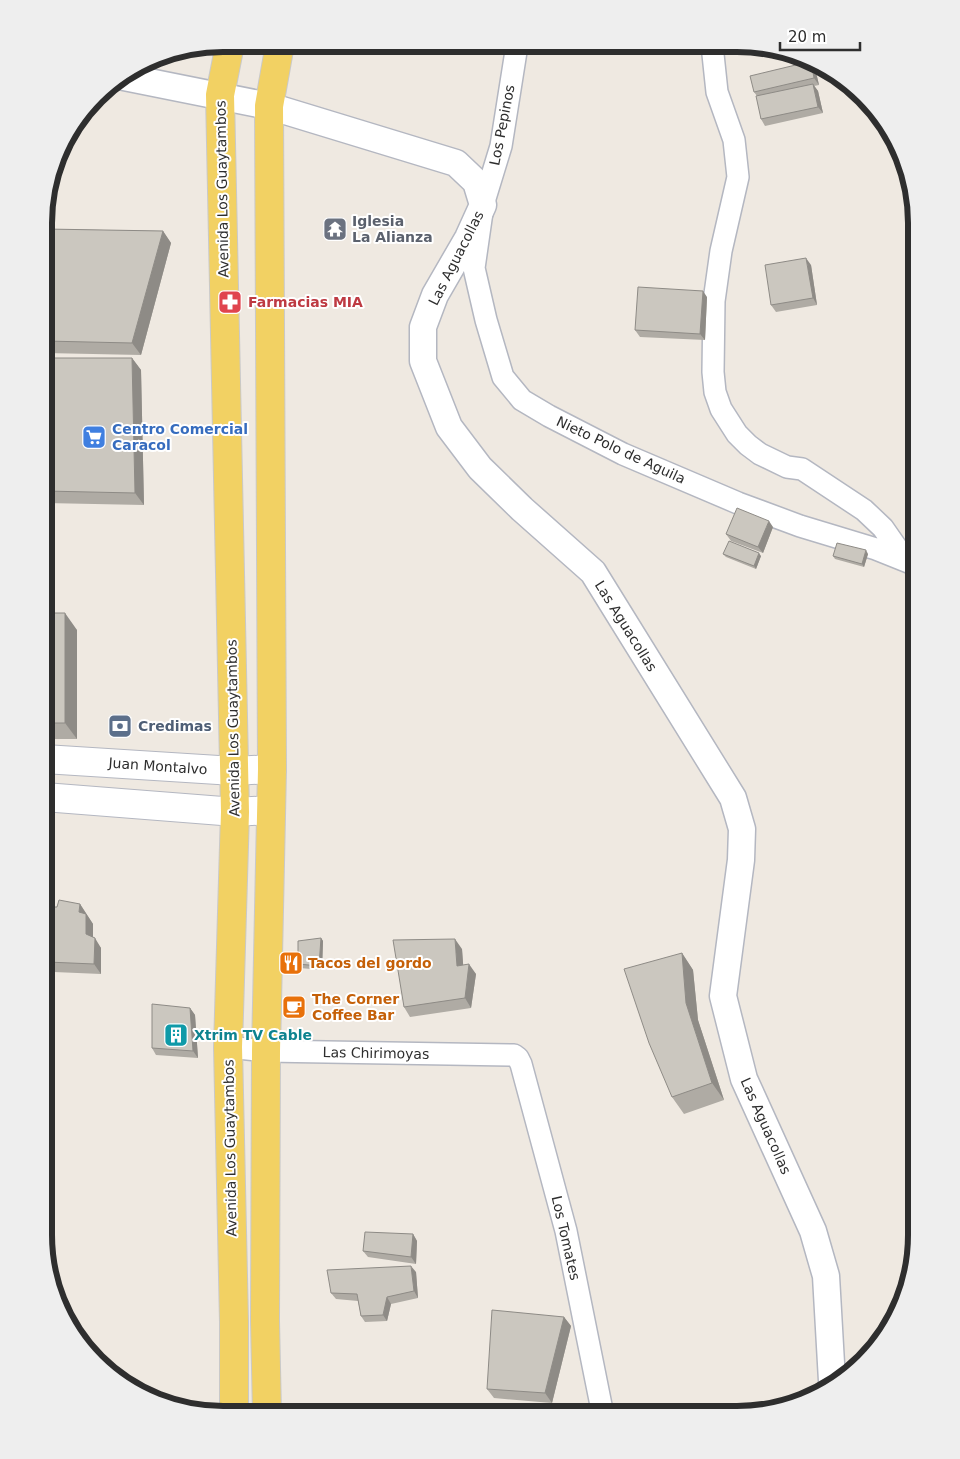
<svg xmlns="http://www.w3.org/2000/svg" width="960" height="1459" font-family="'DejaVu Sans',sans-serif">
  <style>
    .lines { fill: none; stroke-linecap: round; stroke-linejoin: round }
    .minor-casing { stroke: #b4b7c1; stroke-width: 24 }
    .tertiary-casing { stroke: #b4b7c1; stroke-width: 29 }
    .secondary-casing { stroke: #b4b7c1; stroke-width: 30 }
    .primary-casing { stroke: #c9c9c9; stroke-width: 30 }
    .minor { stroke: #fff; stroke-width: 21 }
    .tertiary { stroke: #fff; stroke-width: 26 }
    .secondary { stroke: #fff; stroke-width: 28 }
    .primary { stroke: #f2d163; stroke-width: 28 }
    .wall { fill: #afaba4 }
    .shaded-wall { fill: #8e8b86 }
    .building { fill: #cbc7bf; stroke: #8e8b86 }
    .labels { text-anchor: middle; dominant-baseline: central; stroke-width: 4; stroke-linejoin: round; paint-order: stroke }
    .street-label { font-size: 14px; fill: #2e2e2e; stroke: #fff }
    .worship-label { font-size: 14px; font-weight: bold; fill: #5b616d; stroke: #fff; text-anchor: start }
    .health-label { font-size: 14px; font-weight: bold; fill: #be3a42; stroke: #fff; text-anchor: start }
    .shop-label { font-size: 14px; font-weight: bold; fill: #366cbe; stroke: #fff; text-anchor: start }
    .service-label { font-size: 14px; font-weight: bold; fill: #4e5e75; stroke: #fff; text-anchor: start }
    .food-label { font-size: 14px; font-weight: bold; fill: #c56008; stroke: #fff; text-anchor: start }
    .culture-label { font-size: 14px; font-weight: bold; fill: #0d838f; stroke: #fff; text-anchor: start }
    .rim { fill: none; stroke: #2e2e2e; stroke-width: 6 }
  </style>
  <rect width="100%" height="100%" fill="#efe9e1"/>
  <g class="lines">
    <g class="minor-casing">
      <path id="minor" d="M 517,45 L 501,146 L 483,205 L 474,268 L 486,320 L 503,377 L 522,400 L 549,416 L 623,454 L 738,503 L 800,526 L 876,549 L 916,565
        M 712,45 L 717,92 L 734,140 L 738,177 L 721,251 L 714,301 L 713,372 L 715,392 L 721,409 L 737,434 L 748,445 L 760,454 L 787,467 L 802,469 L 864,510 L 883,528 L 906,561
        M 228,1047 L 266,1051 L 514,1055 L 518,1058 L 521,1064 L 566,1231 L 603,1415"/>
    </g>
    <g class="tertiary-casing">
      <path id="tertiary" d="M 124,77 L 269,106 L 456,163 L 476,182 L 483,205 L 468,238 L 435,295 L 423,327 L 423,361 L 449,427 L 480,468 L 522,509 L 593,572 L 733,798 L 742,829 L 741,860 L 723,996 L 744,1079 L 813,1231 L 826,1276 L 832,1381"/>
    </g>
    <g class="secondary-casing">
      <path id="secondary" d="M 44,759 L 234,771 L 272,769
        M 44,797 L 235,812 L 271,810"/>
    </g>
    <g class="primary-casing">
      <path id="primary" d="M 230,44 L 220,95 L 235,812 L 228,1047 L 234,1322 L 234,1414
        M 267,1414 L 265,1321 L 266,1051 L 272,769 L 269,106 L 280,44"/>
    </g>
    <use href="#minor" class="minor"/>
    <use href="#tertiary" class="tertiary"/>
    <use href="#secondary" class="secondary"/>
    <use href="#primary" class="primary"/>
  </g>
  <path class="wall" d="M 815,68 L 819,85 L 814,86 L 818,91 L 823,113 L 765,126 L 761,119 L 757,96 L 754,92 Z
    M 45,229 L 163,231 L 171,243 L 141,355 L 45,353 Z
    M 811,265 L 817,305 L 776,312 L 771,305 Z
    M 707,297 L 705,340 L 640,337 L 635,330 Z
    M 45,358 L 132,358 L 141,370 L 144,505 L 45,503 Z
    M 773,527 L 763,553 L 731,541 L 726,534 Z
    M 723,554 L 761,556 L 756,569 L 726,557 Z
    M 868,554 L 864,567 L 835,559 L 833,556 Z
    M 45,613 L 77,630 L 77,739 L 44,739 Z
    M 80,904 L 93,924 L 93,938 L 101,948 L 101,974 L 54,972 L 48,963 L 44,963 L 44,907 L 57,907 Z
    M 321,938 L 323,941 L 322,970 L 300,968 L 298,964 Z
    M 462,949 L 463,965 L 476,974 L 471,1008 L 410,1017 L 404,1007 Z
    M 682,953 L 693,970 L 698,1020 L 724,1100 L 684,1114 L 672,1097 Z
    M 190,1008 L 195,1015 L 198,1058 L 156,1055 L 152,1048 Z
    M 413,1234 L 417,1241 L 416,1264 L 368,1257 L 363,1251 Z
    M 416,1272 L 418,1298 L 391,1304 L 387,1321 L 365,1322 L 361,1316 L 358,1301 L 336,1299 L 331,1293 Z
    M 564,1317 L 571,1326 L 552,1403 L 494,1398 L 487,1389 Z"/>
  <path class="shaded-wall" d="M 812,67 L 815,68 L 819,85 L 814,78 Z
    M 813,84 L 818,91 L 823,113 L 818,107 Z
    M 163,231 L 171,243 L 141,355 L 132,343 Z
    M 806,258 L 811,265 L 817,305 L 813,298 Z
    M 703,291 L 707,297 L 705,340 L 700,334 Z
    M 132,358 L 141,370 L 144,505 L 135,493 Z
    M 769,521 L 773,527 L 763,553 L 758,547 Z
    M 866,550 L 868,554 L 864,567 L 862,564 Z
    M 759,553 L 761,556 L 756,569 L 754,566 Z
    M 65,613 L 77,630 L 77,739 L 65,723 Z
    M 80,904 L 93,924 L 93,944 L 86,934 L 79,912 Z
    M 95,938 L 101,948 L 101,974 L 94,964 Z
    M 321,938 L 323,941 L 322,970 L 319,966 Z
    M 455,939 L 462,949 L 464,976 L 457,966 Z
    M 682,953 L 693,970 L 698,1020 L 724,1100 L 712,1083 L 686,1003 Z
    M 469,964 L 476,974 L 471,1008 L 465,998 Z
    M 190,1008 L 195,1015 L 198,1058 L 193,1051 Z
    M 413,1234 L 417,1241 L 416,1264 L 411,1257 Z
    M 411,1266 L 416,1272 L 418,1298 L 414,1291 Z
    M 387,1297 L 391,1304 L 387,1321 L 383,1315 Z
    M 564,1317 L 571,1326 L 552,1403 L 545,1393 Z"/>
  <path class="building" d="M 804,63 L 812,67 L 814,78 L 754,92 L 750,76 Z
    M 813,84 L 818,107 L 761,119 L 756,96 Z
    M 45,229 L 163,231 L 132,343 L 45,341 Z
    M 806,258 L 813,298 L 771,305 L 765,265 Z
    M 638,287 L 703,291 L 700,334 L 635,330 Z
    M 45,358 L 132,358 L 135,493 L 45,491 Z
    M 737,508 L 769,521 L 758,547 L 726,534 Z
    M 729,541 L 759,553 L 754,566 L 723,554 Z
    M 837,543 L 866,550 L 862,564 L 833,556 Z
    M 45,613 L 65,613 L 65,723 L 44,723 Z
    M 59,900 L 80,904 L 79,912 L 86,914 L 86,934 L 95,938 L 94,964 L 47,962 L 51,953 L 44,953 L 44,907 L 57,907 Z
    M 321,938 L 319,966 L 298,964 L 298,941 Z
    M 455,939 L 457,966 L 469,964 L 465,998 L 404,1007 L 393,940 Z
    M 682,953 L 686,1003 L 712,1083 L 672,1097 L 649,1043 L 624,969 Z
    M 152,1004 L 190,1008 L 193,1051 L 152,1048 Z
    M 365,1232 L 413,1234 L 411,1257 L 363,1251 Z
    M 411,1266 L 414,1291 L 387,1297 L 383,1315 L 361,1316 L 357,1294 L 331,1293 L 327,1270 Z
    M 492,1310 L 564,1317 L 545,1393 L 487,1389 Z"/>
  <defs>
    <g id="temple-square" transform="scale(1.25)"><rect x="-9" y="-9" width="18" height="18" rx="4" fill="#6b7280" stroke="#fff"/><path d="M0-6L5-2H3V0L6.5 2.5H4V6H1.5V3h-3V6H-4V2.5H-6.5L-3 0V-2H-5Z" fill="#fff"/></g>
    <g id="pharmacy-square" transform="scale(1.25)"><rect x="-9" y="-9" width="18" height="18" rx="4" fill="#e0444e" stroke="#fff"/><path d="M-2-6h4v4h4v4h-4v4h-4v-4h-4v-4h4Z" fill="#fff"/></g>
    <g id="supermarket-square" transform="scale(1.25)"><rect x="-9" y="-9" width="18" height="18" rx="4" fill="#3f7fe0" stroke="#fff"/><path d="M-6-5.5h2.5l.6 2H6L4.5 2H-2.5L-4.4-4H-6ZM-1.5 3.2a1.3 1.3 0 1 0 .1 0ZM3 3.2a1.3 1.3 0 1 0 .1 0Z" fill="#fff"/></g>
    <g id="bank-square" transform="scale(1.25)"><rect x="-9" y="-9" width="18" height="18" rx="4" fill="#5c6f8a" stroke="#fff"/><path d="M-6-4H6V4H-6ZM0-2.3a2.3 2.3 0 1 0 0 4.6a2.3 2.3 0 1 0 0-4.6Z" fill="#fff"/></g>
    <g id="restaurant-square" transform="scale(1.25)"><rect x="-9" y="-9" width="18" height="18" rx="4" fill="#e8710a" stroke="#fff"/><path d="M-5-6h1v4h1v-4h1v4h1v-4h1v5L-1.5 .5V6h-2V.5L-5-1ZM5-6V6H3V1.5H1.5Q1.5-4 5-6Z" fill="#fff"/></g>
    <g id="cafe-square" transform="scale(1.25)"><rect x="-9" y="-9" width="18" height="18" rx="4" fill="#e8710a" stroke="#fff"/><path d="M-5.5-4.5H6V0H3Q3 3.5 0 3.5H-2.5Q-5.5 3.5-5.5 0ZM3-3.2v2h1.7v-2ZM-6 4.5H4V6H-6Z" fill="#fff"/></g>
    <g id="building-square" transform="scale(1.25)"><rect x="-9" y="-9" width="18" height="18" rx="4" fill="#0f9aa8" stroke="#fff"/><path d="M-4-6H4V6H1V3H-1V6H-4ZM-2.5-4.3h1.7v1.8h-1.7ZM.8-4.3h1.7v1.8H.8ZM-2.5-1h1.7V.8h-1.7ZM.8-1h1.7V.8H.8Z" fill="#fff"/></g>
  </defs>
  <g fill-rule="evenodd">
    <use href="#temple-square" x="335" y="229"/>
    <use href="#pharmacy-square" x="230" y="302"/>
    <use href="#supermarket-square" x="94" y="437"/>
    <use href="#bank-square" x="120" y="726"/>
    <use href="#restaurant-square" x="291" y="963"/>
    <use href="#cafe-square" x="294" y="1007"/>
    <use href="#building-square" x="176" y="1035"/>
  </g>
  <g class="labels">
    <g class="street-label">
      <text transform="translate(502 125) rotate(-79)">Los Pepinos</text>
      <text transform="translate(222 189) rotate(-91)">Avenida Los Guaytambos</text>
      <text transform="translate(456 258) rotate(-63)">Las Aguacollas</text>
      <text transform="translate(621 450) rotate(25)">Nieto Polo de Aguila</text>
      <text transform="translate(626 626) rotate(58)">Las Aguacollas</text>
      <text transform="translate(233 728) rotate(-91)">Avenida Los Guaytambos</text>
      <text transform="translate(158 766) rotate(4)">Juan Montalvo</text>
      <text transform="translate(376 1053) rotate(1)">Las Chirimoyas</text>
      <text transform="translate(766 1126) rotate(66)">Las Aguacollas</text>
      <text transform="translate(230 1148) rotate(-91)">Avenida Los Guaytambos</text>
      <text transform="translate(566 1238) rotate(77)">Los Tomates</text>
    </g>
    <g class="worship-label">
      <text x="352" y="221">Iglesia<tspan x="352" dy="16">La Alianza</tspan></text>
    </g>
    <g class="health-label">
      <text x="248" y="302">Farmacias MIA</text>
    </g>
    <g class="shop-label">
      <text x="112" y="429">Centro Comercial<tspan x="112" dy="16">Caracol</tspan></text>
    </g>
    <g class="service-label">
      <text x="138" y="726">Credimas</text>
    </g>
    <g class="food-label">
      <text x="308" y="963">Tacos del gordo</text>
      <text x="312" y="999">The Corner<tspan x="312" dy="16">Coffee Bar</tspan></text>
    </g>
    <g class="culture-label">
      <text x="194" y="1035">Xtrim TV Cable</text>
    </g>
  </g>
  <path d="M0 0H960V1459H0ZM223 52H737A171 171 0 0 1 908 223V1235A171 171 0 0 1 737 1406H223A171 171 0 0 1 52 1235V223A171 171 0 0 1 223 52Z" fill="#eee" fill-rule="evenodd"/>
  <path class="rim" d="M223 52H737A171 171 0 0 1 908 223V1235A171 171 0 0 1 737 1406H223A171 171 0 0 1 52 1235V223A171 171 0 0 1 223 52Z"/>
  <path d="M780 42v8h80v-8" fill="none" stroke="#2e2e2e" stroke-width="2.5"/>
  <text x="788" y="42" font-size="15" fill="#2e2e2e" stroke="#ffffff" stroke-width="4" paint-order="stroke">20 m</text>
</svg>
